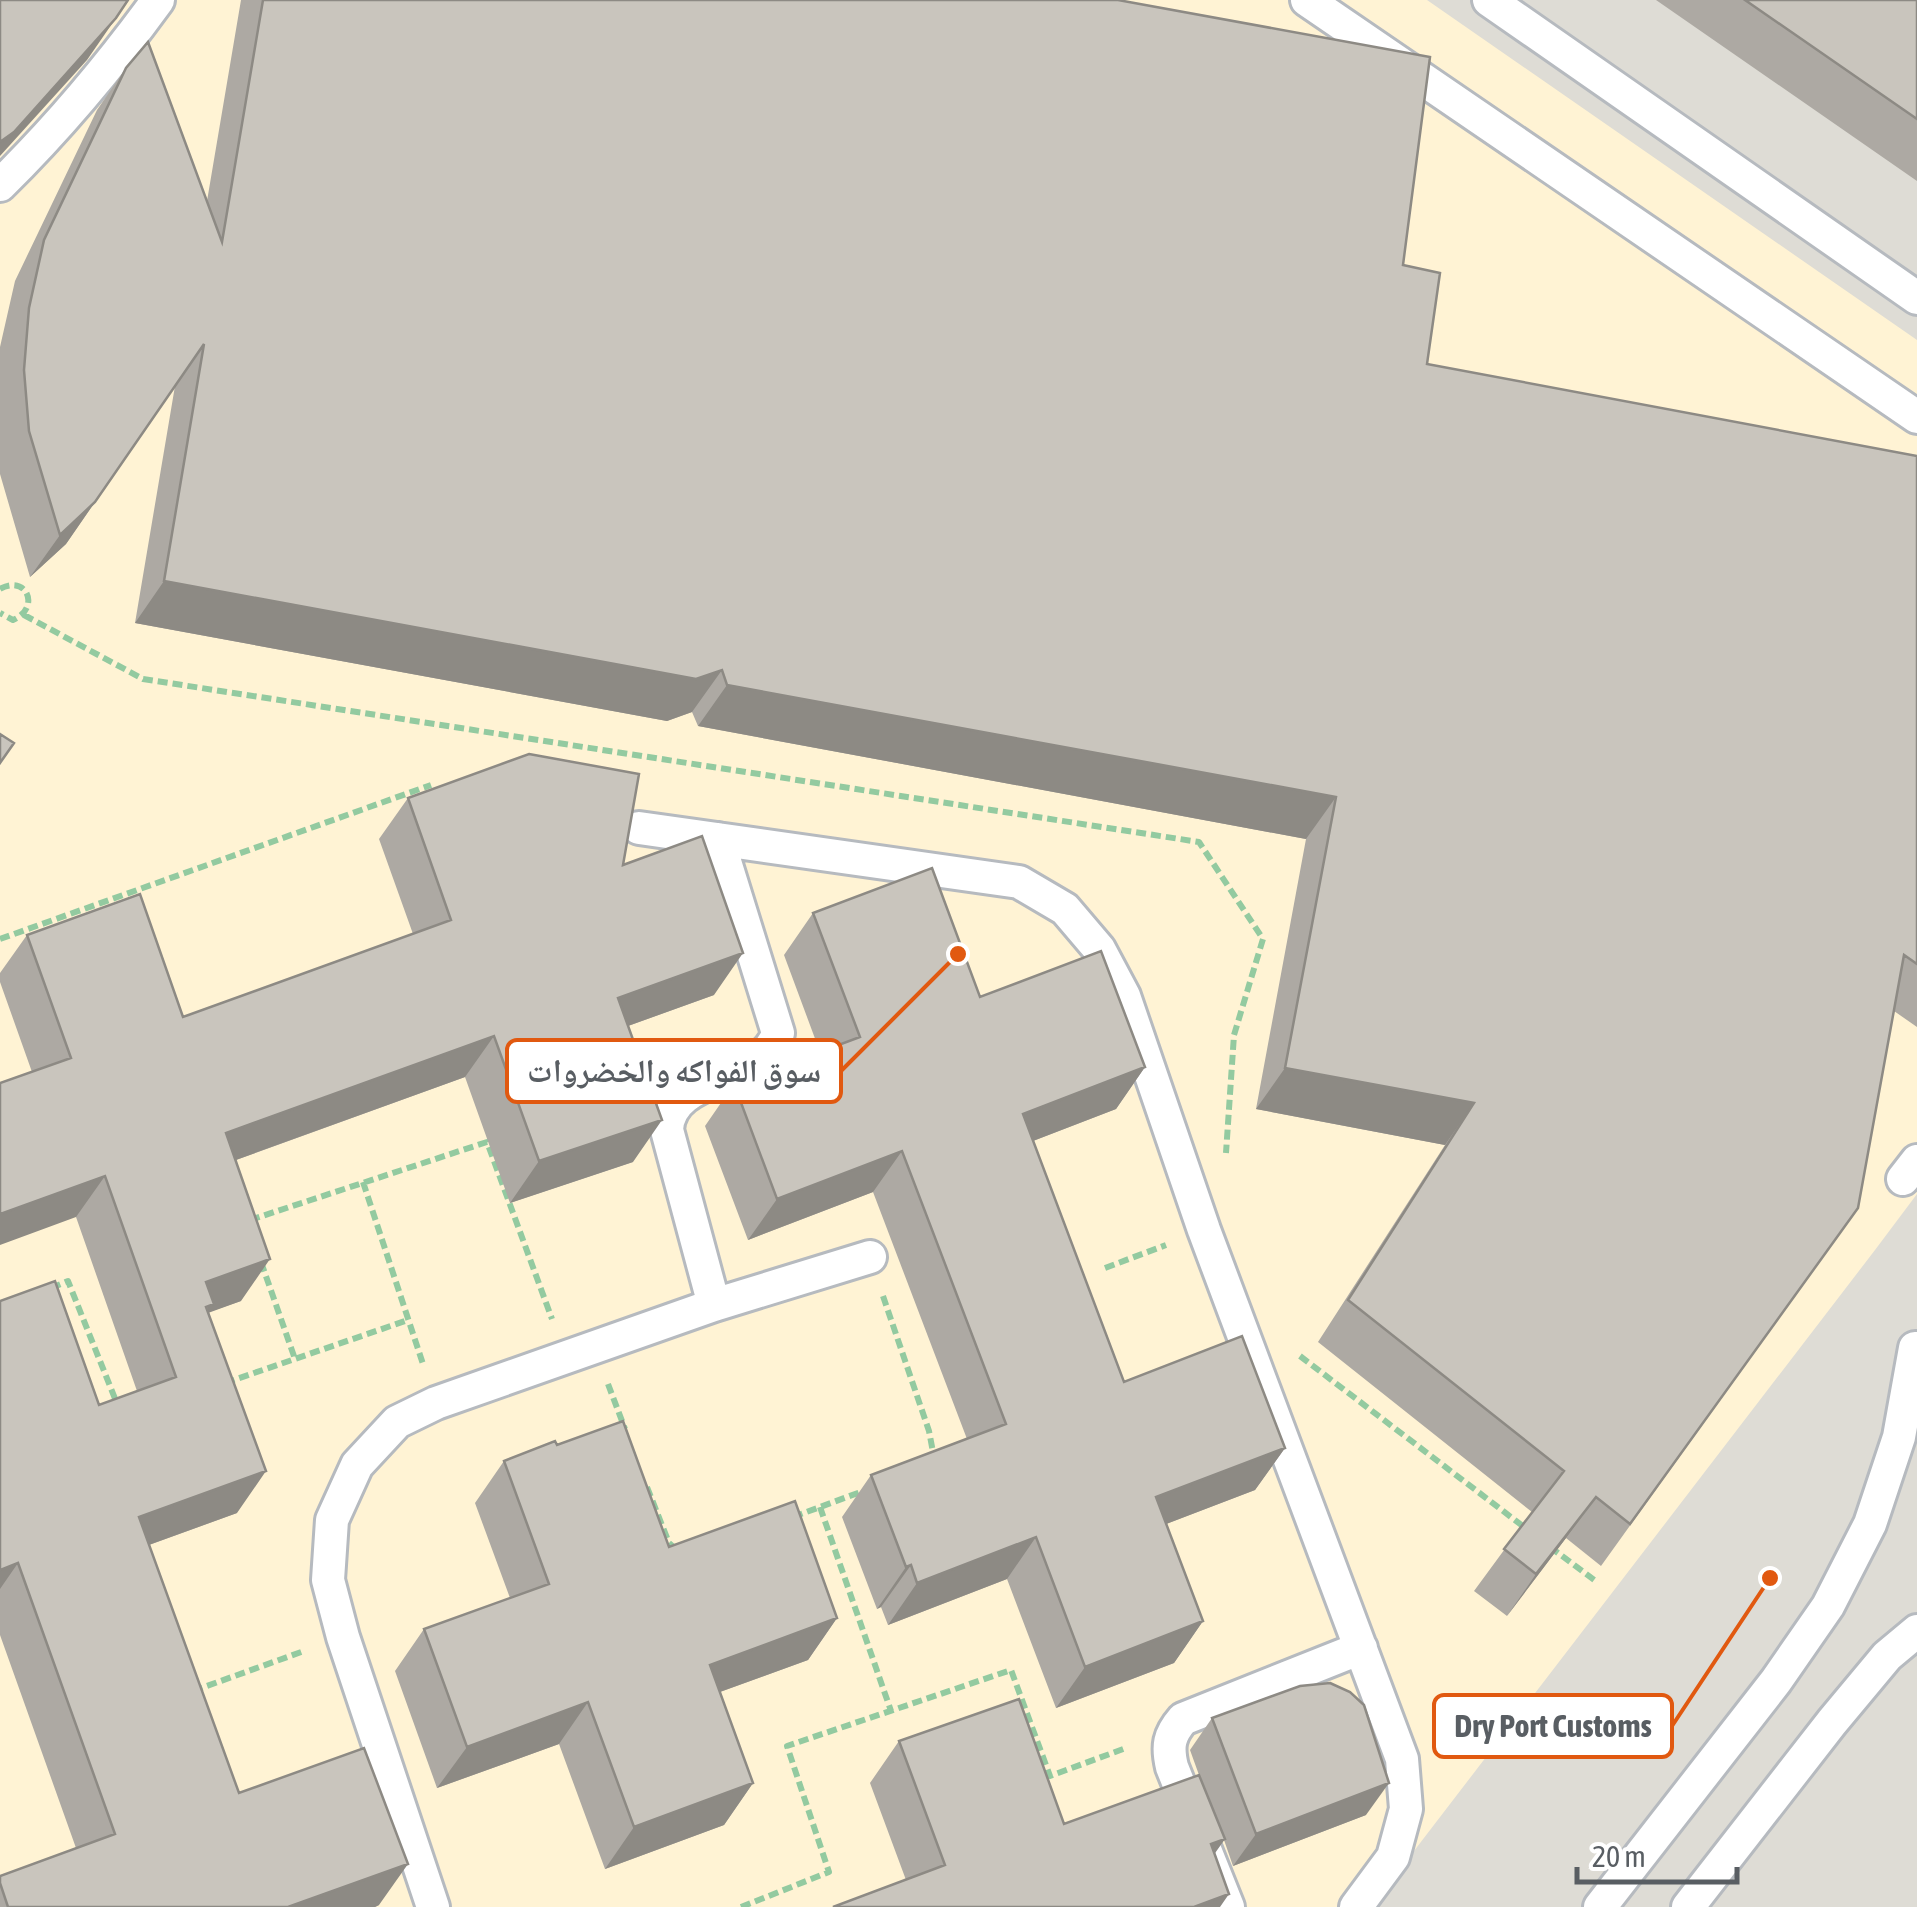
<svg xmlns="http://www.w3.org/2000/svg" width="1917" height="1907" font-family="'Asap Condensed','Noto Naskh Arabic',sans-serif">
  <style>
    .commercial { fill: #fff3d4 }
    .industrial { fill: #dedcd5 }
    .lines { fill: none; stroke-linecap: round; stroke-linejoin: round }
    .service-casing { stroke: #b6babf; stroke-width: 38 }
    .path { stroke: #93caa0; stroke-width: 6; stroke-dasharray: 10 5; stroke-linecap: butt }
    .service { stroke: #fff; stroke-width: 32 }
    .wall { fill: #ada9a3 }
    .shaded-wall { fill: #8d8a84 }
    .building { fill: #c9c5bd; stroke: #8d8a84; stroke-width: 2.5 }
    .leader { fill: none; stroke: #e15910; stroke-width: 4 }
    .callout-dot { fill: #e15910; stroke: #fff; stroke-width: 4 }
    .callout { fill: #fff; stroke: #e15910; stroke-width: 4 }
    .callout-label { font-size: 32px; text-anchor: middle; font-weight: bold; fill: #595e63 }
  </style>
  <rect width="100%" height="100%" fill="#eeeae0"/>
  <path class="commercial" d="M 0,0 L 1917,0 L 1917,1907 L 0,1907 Z"/>
  <path class="industrial" d="M 1427,0 L 1917,0 L 1917,340 Z
    M 1917,1194 L 1917,1907 L 1371,1907 L 1875,1250 Z"/>
  <g class="lines">
    <g class="service-casing">
      <path id="service" d="M 1307,0 L 1917,417
        M 1489,0 L 1917,298
        M 0,185 C 58,128 110,66 158,0
        M 639,828 L 1019,882 L 1065,909 L 1099,949 L 1124,996 L 1204,1230 L 1402,1759 L 1406,1809 L 1393,1857 L 1356,1907
        M 1903,1179 L 1917,1161
        M 714,1305 L 667,1130 C 669,1074 763,1083 778,1033 L 718,839
        M 433,1907 L 343,1637 L 328,1580 L 332,1520 L 357,1465 L 397,1422 L 436,1403 L 714,1305 L 870,1257
        M 1228,1907 L 1172,1767 C 1167,1746 1169,1735 1183,1719 L 1361,1648
        M 1600,1907 L 1776,1681 L 1828,1606 L 1870,1524 L 1899,1437 L 1915,1348
        M 1688,1907 L 1832,1722 L 1887,1656 L 1917,1631"/>
    </g>
    <path class="path" d="M 0,589 C 27,574 41,608 13,620 L 0,613
      M 24,615 L 143,679 L 1199,842 L 1263,939 L 1234,1035 L 1226,1153
      M 0,939 L 431,785
      M 363,1182 L 423,1364
      M 250,1220 L 487,1142 L 552,1319
      M 261,1262 L 295,1359
      M 1105,1268 L 1166,1245
      M 51,1288 L 68,1281 L 118,1406
      M 883,1296 L 929,1431 L 933,1452 L 930,1459
      M 1300,1356 L 1528,1530
      M 225,1383 L 408,1320
      M 608,1384 L 625,1429
      M 647,1487 L 669,1543 L 678,1551
      M 820,1507 L 891,1711
      M 793,1517 L 866,1490
      M 1550,1547 L 1597,1582
      M 193,1691 L 304,1651
      M 741,1907 L 829,1872 L 787,1746 L 1011,1670 L 1050,1776 L 1126,1748"/>
    <use href="#service" class="service"/>
  </g>
  <path class="wall" d="M 241,0 L 1118,0 L 1403,265 L 1427,364 L 1917,456 L 1917,1027 L 1894,1011 L 1858,1208 L 1601,1566 L 1566,1538 L 1507,1616 L 1474,1591 L 1532,1512 L 1318,1342 L 1445,1145 L 1256,1109 L 1306,839 L 698,726 L 692,712 L 667,721 L 135,623 L 175,386 L 66,544 L 30,577 L 0,474 L 0,347 L 15,281 L 97,110 L 126,68 L 207,201 Z
    M 1656,0 L 1917,0 L 1917,181 Z
    M 408,798 L 623,865 L 714,995 L 628,1026 L 633,1162 L 510,1203 L 465,1077 L 236,1160 L 241,1301 L 209,1312 L 237,1513 L 149,1545 L 239,1793 L 379,1905 L 375,1907 L 0,1907 L 0,1876 L 76,1848 L 0,1635 L 0,1301 L 99,1405 L 137,1391 L 76,1217 L 32,1072 L 0,982 L 0,973 L 27,935 L 183,1017 L 413,934 L 379,839 Z
    M 813,913 L 980,997 L 1145,1067 L 1116,1109 L 1033,1141 L 1124,1382 L 1285,1448 L 1255,1490 L 1166,1524 L 1203,1621 L 1174,1663 L 1056,1708 L 1007,1579 L 888,1625 L 881,1607 L 877,1609 L 842,1517 L 871,1475 L 967,1439 L 873,1192 L 748,1240 L 705,1126 L 734,1084 L 820,1052 L 784,955 Z
    M 557,1445 L 669,1547 L 837,1618 L 808,1660 L 720,1692 L 753,1783 L 724,1825 L 605,1869 L 559,1744 L 437,1788 L 395,1671 L 424,1629 L 510,1598 L 475,1503 L 504,1461 Z
    M 1212,1718 L 1366,1815 L 1233,1866 L 1224,1840 L 1214,1853 L 906,1880 L 870,1783 L 899,1741 L 1064,1824 L 1199,1775 L 1190,1750 Z"/>
  <path class="shaded-wall" d="M 116,18 L 87,60 L 0,156 L 0,142 Z
    M 95,502 L 66,544 L 30,577 L 60,535 Z
    M 164,581 L 722,670 L 692,712 L 667,721 L 135,623 Z
    M 727,685 L 1336,797 L 1306,839 L 698,726 Z
    M 743,953 L 714,995 L 589,1040 L 618,998 Z
    M 494,1036 L 465,1077 L 197,1174 L 226,1133 Z
    M 1145,1067 L 1116,1109 L 994,1156 L 1023,1114 Z
    M 1285,1068 L 1474,1103 L 1445,1145 L 1256,1109 Z
    M 662,1120 L 633,1162 L 510,1203 L 539,1161 Z
    M 902,1151 L 873,1192 L 748,1240 L 777,1199 Z
    M 105,1176 L 76,1217 L 0,1245 L 0,1214 Z
    M 270,1259 L 241,1301 L 208,1313 L 206,1282 Z
    M 1285,1448 L 1255,1490 L 1127,1539 L 1156,1497 Z
    M 266,1471 L 237,1513 L 110,1559 L 139,1517 Z
    M 1596,1497 L 1566,1538 L 1507,1616 L 1536,1574 Z
    M 1036,1537 L 1007,1579 L 888,1625 L 917,1583 Z
    M 18,1563 L 0,1589 L 0,1570 Z
    M 911,1565 L 881,1607 L 877,1609 L 906,1567 Z
    M 837,1618 L 808,1660 L 681,1706 L 710,1665 Z
    M 1203,1621 L 1174,1663 L 1056,1708 L 1085,1667 Z
    M 588,1702 L 559,1744 L 437,1788 L 467,1747 Z
    M 753,1783 L 724,1825 L 605,1869 L 634,1827 Z
    M 1389,1783 L 1366,1815 L 1233,1866 L 1256,1834 Z
    M 1225,1839 L 1196,1880 L 1211,1844 Z
    M 408,1864 L 379,1905 L 375,1907 L 288,1907 Z
    M 1229,1894 L 1220,1907 L 1194,1907 Z"/>
  <path class="building" d="M 0,0 L 128,0 L 116,18 L 14,132 L 0,142 Z
    M 263,0 L 1118,0 L 1430,57 L 1403,265 L 1440,273 L 1427,364 L 1917,456 L 1917,964 L 1904,955 L 1858,1208 L 1630,1524 L 1596,1497 L 1536,1574 L 1504,1549 L 1564,1471 L 1348,1300 L 1474,1103 L 1285,1068 L 1336,797 L 727,685 L 722,670 L 696,679 L 164,581 L 204,344 L 95,502 L 60,535 L 29,431 L 24,370 L 29,308 L 44,240 L 126,68 L 148,42 L 222,242 Z
    M 1745,0 L 1917,0 L 1917,119 Z
    M 0,734 L 14,743 L 0,763 Z
    M 529,754 L 639,774 L 623,865 L 702,836 L 743,953 L 618,998 L 662,1120 L 539,1161 L 494,1036 L 226,1133 L 270,1259 L 206,1282 L 214,1304 L 206,1307 L 266,1471 L 139,1517 L 239,1793 L 364,1748 L 408,1864 L 288,1907 L 8,1907 L 0,1883 L 0,1876 L 115,1834 L 18,1563 L 0,1570 L 0,1301 L 55,1281 L 99,1405 L 176,1377 L 105,1176 L 0,1214 L 0,1083 L 71,1058 L 27,935 L 140,894 L 183,1017 L 451,920 L 408,798 Z
    M 932,868 L 980,997 L 1101,951 L 1145,1067 L 1023,1114 L 1124,1382 L 1242,1336 L 1285,1448 L 1156,1497 L 1203,1621 L 1085,1667 L 1036,1537 L 917,1583 L 911,1565 L 906,1567 L 871,1475 L 1006,1424 L 902,1151 L 777,1199 L 734,1084 L 860,1037 L 813,913 Z
    M 623,1421 L 669,1547 L 795,1501 L 837,1618 L 710,1665 L 753,1783 L 634,1827 L 588,1702 L 467,1747 L 424,1629 L 549,1584 L 504,1461 L 555,1441 L 557,1445 Z
    M 1330,1683 L 1350,1692 L 1364,1705 L 1389,1783 L 1256,1834 L 1212,1718 L 1300,1686 Z
    M 1019,1699 L 1064,1824 L 1199,1775 L 1225,1839 L 1211,1844 L 1229,1894 L 1194,1907 L 833,1907 L 945,1865 L 899,1741 Z"/>
  <path class="leader" d="M958 954L841 1071M1770 1578L1672 1726"/>
  <g class="callout-dot">
    <circle cx="958" cy="954" r="10"/>
    <circle cx="1770" cy="1578" r="10"/>
  </g>
  <g class="callout">
    <rect x="507" y="1040" width="334" height="62" rx="10"/>
    <rect x="1434" y="1695" width="238" height="62" rx="10"/>
  </g>
  <g class="callout-label">
    <text x="674" y="1082">سوق الفواكه والخضروات</text>
    <text x="1553" y="1737">Dry Port Customs</text>
  </g>
  <path d="M1577 1867v15h160v-15" fill="none" stroke="#595e63" stroke-width="5"/>
  <text x="1592" y="1867" font-size="30" fill="#595e63" stroke="#ffffff" stroke-width="8" paint-order="stroke">20 m</text>
</svg>
